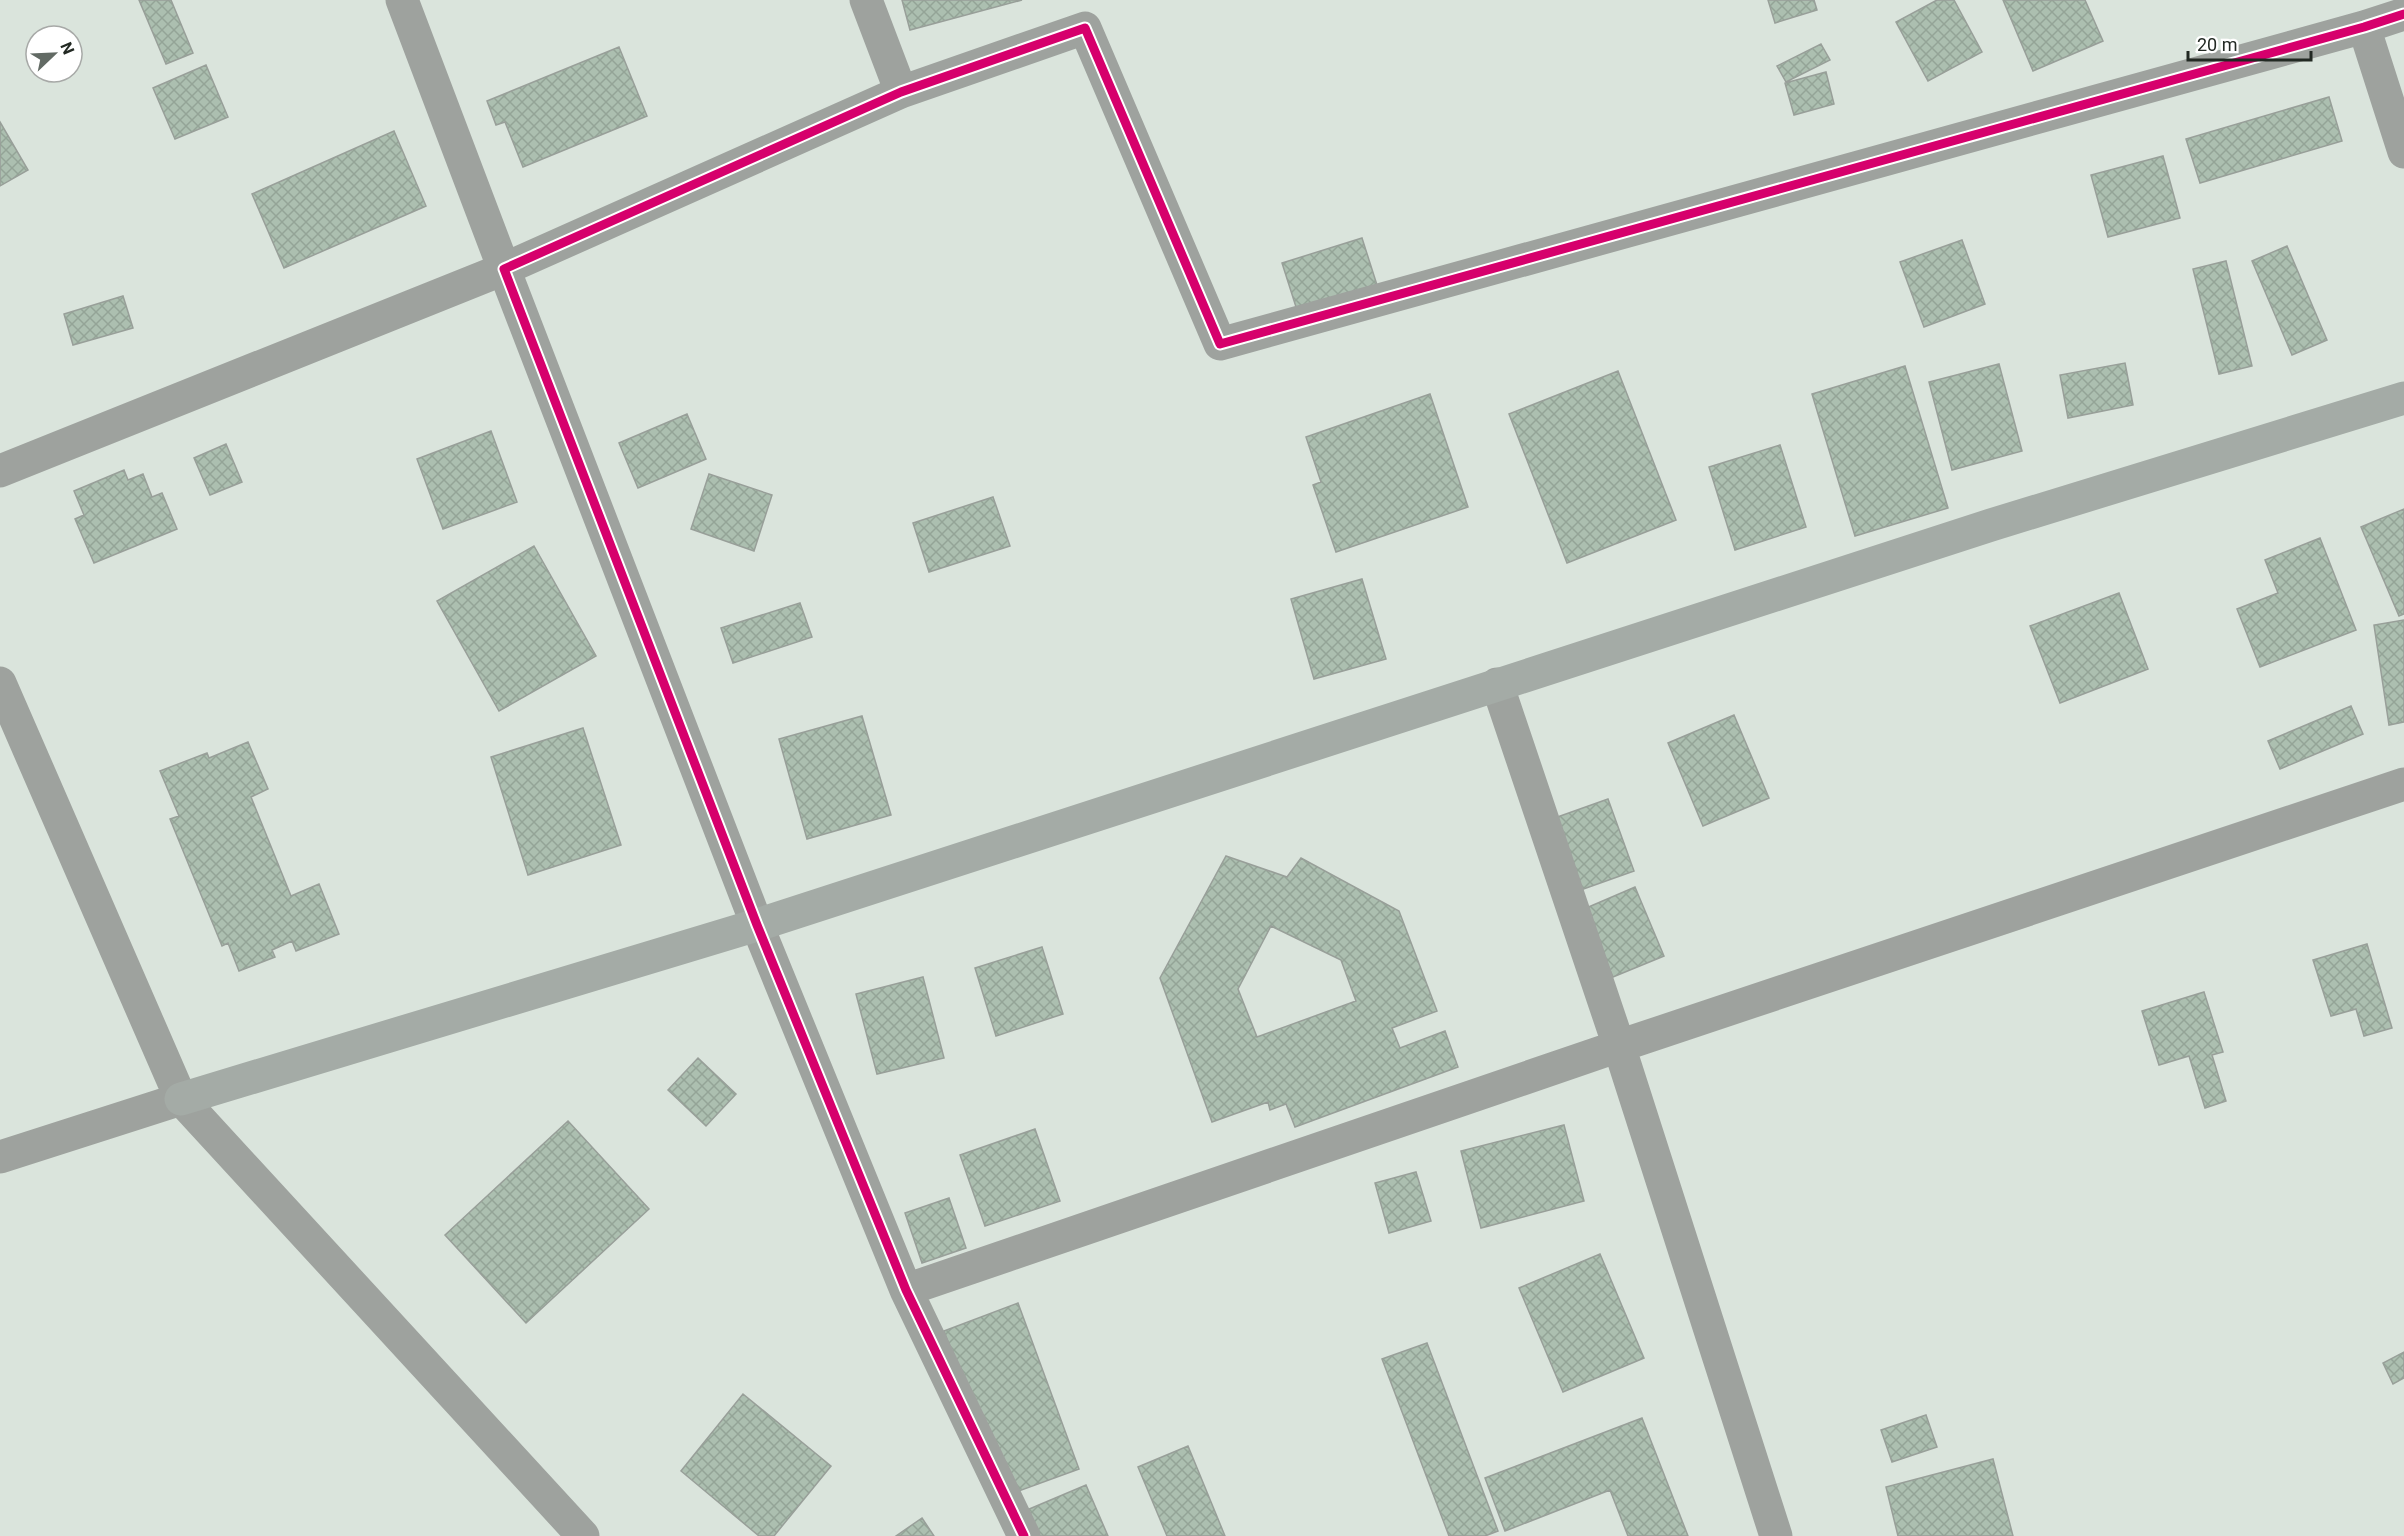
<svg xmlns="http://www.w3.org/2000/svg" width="2404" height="1536" font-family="Roboto,sans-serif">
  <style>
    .building { fill: url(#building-cross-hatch); stroke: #989f99; stroke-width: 1.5; fill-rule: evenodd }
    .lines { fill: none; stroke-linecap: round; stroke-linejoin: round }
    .minor { stroke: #9ea29e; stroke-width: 33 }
    .secondary { stroke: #a4aba6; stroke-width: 33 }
    .cycleway-casing { stroke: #fff; stroke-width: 13 }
    .cycleway { stroke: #d6006c; stroke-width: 9 }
  </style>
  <defs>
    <pattern id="building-cross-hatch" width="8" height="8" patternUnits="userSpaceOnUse" patternTransform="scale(1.5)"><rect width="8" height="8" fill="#acbfb0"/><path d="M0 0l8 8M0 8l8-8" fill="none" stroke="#94a497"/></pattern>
  </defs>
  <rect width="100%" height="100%" fill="#dae4dc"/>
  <path class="building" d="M 139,0 L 171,0 L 193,53 L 166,64 Z
    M 902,0 L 1022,0 L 910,30 Z
    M 1768,0 L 1814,0 L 1817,10 L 1775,23 Z
    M 1937,0 L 1954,0 L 1982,52 L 1928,81 L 1896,22 Z
    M 2003,0 L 2085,0 L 2103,41 L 2033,71 Z
    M 1821,44 L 1830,60 L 1786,82 L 1777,66 Z
    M 619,47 L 647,116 L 523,167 L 505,122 L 496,125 L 487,101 Z
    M 206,65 L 228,117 L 175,139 L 153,88 Z
    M 1826,72 L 1834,104 L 1794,115 L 1785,83 Z
    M 2329,97 L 2342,141 L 2200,183 L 2186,139 Z
    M 0,122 L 28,170 L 0,186 Z
    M 394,131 L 426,206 L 284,268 L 252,194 Z
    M 2163,156 L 2180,218 L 2108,237 L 2091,175 Z
    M 1362,238 L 1377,285 L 1297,310 L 1282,263 Z
    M 1962,240 L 1985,304 L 1924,327 L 1900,262 Z
    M 2287,246 L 2327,340 L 2292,355 L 2252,261 Z
    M 2226,261 L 2252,366 L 2219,374 L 2193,269 Z
    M 123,296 L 133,328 L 73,345 L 64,314 Z
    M 2125,363 L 2133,405 L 2068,418 L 2060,375 Z
    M 1999,364 L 2022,451 L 1952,470 L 1929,382 Z
    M 1905,366 L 1948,508 L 1855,536 L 1812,394 Z
    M 1618,371 L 1676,520 L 1567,563 L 1509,414 Z
    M 1430,394 L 1468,507 L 1336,552 L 1313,485 L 1321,482 L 1306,437 Z
    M 687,414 L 706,459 L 638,488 L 619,443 Z
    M 491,431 L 517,502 L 443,529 L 417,459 Z
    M 226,444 L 242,482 L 210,495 L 194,458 Z
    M 1780,445 L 1806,527 L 1735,550 L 1709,467 Z
    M 124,470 L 128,480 L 143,474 L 152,497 L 162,493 L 177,529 L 94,563 L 75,519 L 84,515 L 74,491 Z
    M 709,474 L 772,495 L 754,551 L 691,529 Z
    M 993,497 L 1010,546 L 929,572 L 913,523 Z
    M 2404,509 L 2404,614 L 2399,616 L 2361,527 Z
    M 2320,538 L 2356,630 L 2260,667 L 2237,609 L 2278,593 L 2265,560 Z
    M 534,546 L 596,656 L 499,711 L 437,601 Z
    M 1362,579 L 1386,659 L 1314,679 L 1291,599 Z
    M 2119,593 L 2148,669 L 2060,703 L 2030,626 Z
    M 800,603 L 812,637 L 733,663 L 721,628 Z
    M 2404,620 L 2404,722 L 2389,725 L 2374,625 Z
    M 2351,706 L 2363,734 L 2280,769 L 2268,741 Z
    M 1734,715 L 1769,798 L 1703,826 L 1668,743 Z
    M 862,716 L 891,815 L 807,839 L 779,739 Z
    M 583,728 L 621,845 L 528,875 L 491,757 Z
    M 248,742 L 268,789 L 251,797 L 291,896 L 319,884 L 339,934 L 296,951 L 292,941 L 272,950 L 275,957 L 239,971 L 228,943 L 222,946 L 170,819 L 179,816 L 160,771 L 207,753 L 209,758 Z
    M 1608,799 L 1634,871 L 1575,892 L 1549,820 Z
    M 1226,856 L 1287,877 L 1301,858 L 1399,911 L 1437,1011 L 1392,1028 L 1400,1048 L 1445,1031 L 1458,1067 L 1295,1127 L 1286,1104 L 1270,1110 L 1268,1102 L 1212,1122 L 1160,978 ZM 1271,926 L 1341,960 L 1356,1001 L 1257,1037 L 1238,989 Z
    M 1635,887 L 1664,956 L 1613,977 L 1584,909 Z
    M 2367,944 L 2392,1028 L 2364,1036 L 2356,1009 L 2331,1016 L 2313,960 Z
    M 1042,947 L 1063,1014 L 996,1036 L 975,968 Z
    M 923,977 L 944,1058 L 877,1074 L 856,994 Z
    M 2204,992 L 2223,1052 L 2212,1055 L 2226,1101 L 2205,1108 L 2189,1056 L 2159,1065 L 2142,1011 Z
    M 698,1058 L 736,1094 L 706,1126 L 668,1090 Z
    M 568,1121 L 649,1209 L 526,1323 L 445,1235 Z
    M 1564,1125 L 1584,1201 L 1481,1228 L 1461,1151 Z
    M 1035,1129 L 1060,1201 L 985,1226 L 960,1155 Z
    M 1416,1172 L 1431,1221 L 1389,1233 L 1375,1183 Z
    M 949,1198 L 966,1248 L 922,1263 L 905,1213 Z
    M 1600,1254 L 1644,1358 L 1563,1392 L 1519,1288 Z
    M 1018,1303 L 1079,1469 L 1005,1496 L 944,1331 Z
    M 1427,1343 L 1498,1531 L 1485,1536 L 1449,1536 L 1382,1359 Z
    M 2404,1352 L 2404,1378 L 2393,1384 L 2383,1363 Z
    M 743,1394 L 831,1466 L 774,1536 L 759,1536 L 681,1471 Z
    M 1926,1415 L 1937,1447 L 1892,1462 L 1881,1430 Z
    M 1642,1418 L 1688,1536 L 1628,1536 L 1610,1490 L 1505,1531 L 1485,1478 Z
    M 1188,1446 L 1225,1536 L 1167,1536 L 1138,1467 Z
    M 1993,1459 L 2013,1536 L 1898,1536 L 1886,1487 Z
    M 1086,1485 L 1108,1536 L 1038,1536 L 1027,1510 Z
    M 922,1518 L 934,1536 L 896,1536 Z"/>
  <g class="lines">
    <path class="minor" d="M 866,0 L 901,92
      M 2364,27 L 2404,152
      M 0,471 L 504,269 L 402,0
      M 0,683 L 181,1099 L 583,1536
      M 0,1157 L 181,1099
      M 906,1290 L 1619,1046 L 1497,684
      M 1024,1536 L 906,1290 L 757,925 L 504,269 L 901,92 L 1085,28 L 1220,344 L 2364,27 L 2404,14
      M 1776,1536 L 1619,1046 L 2404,784"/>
    <path class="secondary" d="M 181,1099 L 757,925 L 1991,525 L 2404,398"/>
    <g class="cycleway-casing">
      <path id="cycleway" d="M 1024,1536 L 906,1290 L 757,925 L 504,269 L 901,92 L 1085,28 L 1220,344 L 2364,27 L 2404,14"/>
    </g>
    <use href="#cycleway" class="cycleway"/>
  </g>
  <g transform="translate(54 54) rotate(67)"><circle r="28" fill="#ffffff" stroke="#a7a9a7" stroke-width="1.5"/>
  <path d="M0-4.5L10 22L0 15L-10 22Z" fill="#626a64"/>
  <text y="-9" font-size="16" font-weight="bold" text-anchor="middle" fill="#222923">N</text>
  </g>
  <path d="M2188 51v9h123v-9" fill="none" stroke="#222923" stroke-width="3"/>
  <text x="2197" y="51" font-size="18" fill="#222923" stroke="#ffffff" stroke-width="4.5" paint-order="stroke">20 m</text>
</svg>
